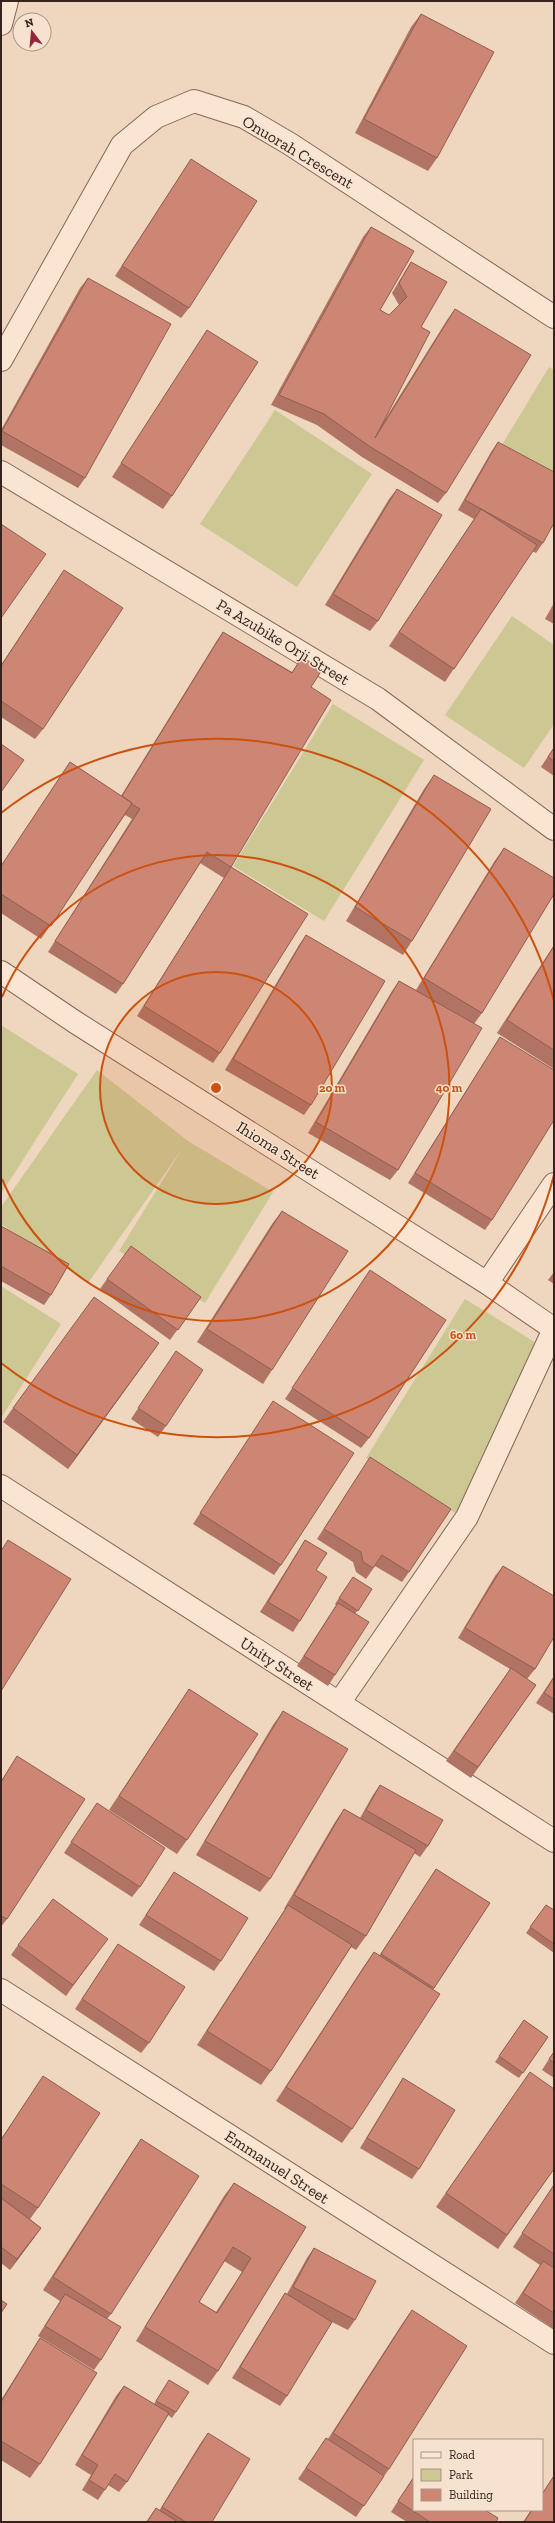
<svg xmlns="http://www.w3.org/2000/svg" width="555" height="2523" font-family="'Zilla Slab',serif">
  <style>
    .green { fill: #ccc793 }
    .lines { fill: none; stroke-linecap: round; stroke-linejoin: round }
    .minor-casing { stroke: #876757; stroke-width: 24 }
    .minor { stroke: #f9e5d2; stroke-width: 22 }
    .wall { fill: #b07364; fill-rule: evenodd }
    .shaded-wall { fill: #905e51 }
    .building { fill: #cd8674; stroke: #905e51; fill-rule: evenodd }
    .ring { fill: none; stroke: #cd510e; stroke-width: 2 }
    .labels { text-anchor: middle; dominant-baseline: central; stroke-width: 3; stroke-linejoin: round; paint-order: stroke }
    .street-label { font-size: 16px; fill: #36231c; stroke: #f6e2ce }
    .centre { fill: #cd510e; stroke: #f6e2ce; stroke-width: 2 }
    .ring-label { font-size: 12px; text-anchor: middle; font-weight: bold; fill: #cd510e; stroke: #f6e2ce; stroke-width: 3; stroke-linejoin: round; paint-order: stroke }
  </style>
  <rect width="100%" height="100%" fill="#eed6bf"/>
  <path class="green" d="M 549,367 L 554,370 L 554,483 L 499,450 Z
    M 275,410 L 372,474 L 297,587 L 200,524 Z
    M 512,616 L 554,645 L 554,724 L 524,768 L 445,715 Z
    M 333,704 L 424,760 L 324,921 L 233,866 Z
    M 1,1025 L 78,1074 L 1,1194 Z
    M 97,1070 L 188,1141 L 273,1192 L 205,1303 L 119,1251 L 182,1149 L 88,1283 L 1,1224 L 1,1207 Z
    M 1,1286 L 61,1324 L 1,1418 Z
    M 465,1299 L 554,1354 L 554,1358 L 457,1514 L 366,1458 Z"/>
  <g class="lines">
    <g class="minor-casing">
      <path id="minor" d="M 1,24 L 7,1
        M 1,360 L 122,145 L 156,117 L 194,101 L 244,117 L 290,144 L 554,317
        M 1,472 L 378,699 L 554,829
        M 1,972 L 75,1022 L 487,1283 L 554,1329
        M 487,1283 L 554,1184
        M 1,1486 L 554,1841
        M 339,1703 L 467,1517 L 554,1329
        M 1,1990 L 554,2343"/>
    </g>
    <use href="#minor" class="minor"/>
  </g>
  <path class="wall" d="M 421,14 L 437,158 L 428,171 L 355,133 L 411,27 Z
    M 191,159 L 189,308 L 181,318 L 115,276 Z
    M 371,227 L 380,310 L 389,315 L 399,305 L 392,293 L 404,273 L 411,262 L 421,327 L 379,429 L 447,320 L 455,309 L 446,493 L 438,503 L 362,457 L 317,425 L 271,405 L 363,237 Z
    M 88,278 L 85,478 L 78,488 L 1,445 L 1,430 L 80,288 Z
    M 207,330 L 172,496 L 163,509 L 112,477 L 198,344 Z
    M 498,442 L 543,543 L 536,553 L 532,551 L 445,682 L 389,646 L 474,519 L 458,510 L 491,452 Z
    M 397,489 L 378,621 L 370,631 L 325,605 L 389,499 Z
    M 64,570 L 43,729 L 35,739 L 1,717 L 1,665 Z
    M 554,603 L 554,624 L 545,619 Z
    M 223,632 L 292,672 L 302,657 L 311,687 L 231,867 L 220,1053 L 213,1063 L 137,1016 L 224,878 L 200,863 L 123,984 L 116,994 L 48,952 L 132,819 L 125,815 L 41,939 L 1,913 L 1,866 L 70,762 L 121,796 L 216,642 Z
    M 554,747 L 554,776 L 541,767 Z
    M 434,775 L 412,941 L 403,955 L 346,921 L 424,789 Z
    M 504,848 L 482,1013 L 474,1024 L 398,1170 L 390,1180 L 308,1133 L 392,991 L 399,981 L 416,990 L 494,862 Z
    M 306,935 L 311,1105 L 304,1115 L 225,1070 L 299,945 Z
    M 554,945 L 554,1069 L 497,1033 Z
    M 500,1037 L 492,1220 L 485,1230 L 408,1183 L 493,1048 Z
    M 282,1211 L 272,1370 L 263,1384 L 197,1342 L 272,1224 Z
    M 1,1226 L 51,1295 L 44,1305 L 1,1281 Z
    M 370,1270 L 369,1438 L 361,1448 L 285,1399 Z
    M 554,1272 L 554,1284 L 548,1280 Z
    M 107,1279 L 201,1297 L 170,1340 L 100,1289 Z
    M 176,1351 L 166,1426 L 158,1437 L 131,1419 Z
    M 149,1357 L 68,1469 L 3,1422 L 13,1408 Z
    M 273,1401 L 281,1565 L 274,1575 L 193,1524 Z
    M 370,1457 L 409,1572 L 402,1582 L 375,1566 L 366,1579 L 356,1572 L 353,1562 L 317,1539 Z
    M 305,1540 L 316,1570 L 300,1621 L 293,1632 L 260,1612 L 298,1551 Z
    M 503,1566 L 535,1669 L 527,1679 L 524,1677 L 536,1685 L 471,1778 L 446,1761 L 510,1669 L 458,1638 L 495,1576 Z
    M 353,1577 L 372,1589 L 355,1614 L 335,1675 L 328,1686 L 297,1666 L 336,1605 L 335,1604 Z
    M 554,1676 L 554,1714 L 536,1703 Z
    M 189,1689 L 187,1840 L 177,1854 L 109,1810 Z
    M 283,1711 L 270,1879 L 260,1892 L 196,1855 L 273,1725 Z
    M 17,1756 L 7,1919 L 1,1927 L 1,1781 Z
    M 380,1785 L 428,1846 L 420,1857 L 414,1853 L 366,1936 L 356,1950 L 351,1947 L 271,2071 L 261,2085 L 197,2045 L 285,1909 L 284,1909 L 335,1822 L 344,1809 L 360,1818 L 373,1795 Z
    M 97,1803 L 140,1887 L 132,1897 L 64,1853 Z
    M 436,1869 L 490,1903 L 433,1990 L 352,2129 L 342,2143 L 276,2101 L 364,1966 L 374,1952 L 379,1956 Z
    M 174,1872 L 221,1961 L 214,1971 L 139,1925 Z
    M 546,1905 L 554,1910 L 554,1953 L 526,1933 Z
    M 118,1944 L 149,2043 L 141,2053 L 75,2009 Z
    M 18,1945 L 100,1949 L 66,1996 L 11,1955 Z
    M 524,2020 L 548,2037 L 519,2078 L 495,2062 Z
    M 554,2051 L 554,2078 L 542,2070 Z
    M 530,2072 L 554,2169 L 498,2249 L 436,2207 Z
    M 43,2076 L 38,2208 L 30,2219 L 41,2228 L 10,2270 L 1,2263 L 1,2139 Z
    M 403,2078 L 419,2169 L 412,2179 L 360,2148 L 396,2089 Z
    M 141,2139 L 111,2314 L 107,2319 L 101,2360 L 94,2370 L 38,2336 L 60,2301 L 43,2290 L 132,2152 Z
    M 234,2183 L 306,2227 L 218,2371 L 208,2385 L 136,2341 L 224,2196 ZM 224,2261 L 242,2272 L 216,2312 L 199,2302 Z
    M 554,2184 L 554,2329 L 515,2303 L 540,2265 L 513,2247 Z
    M 314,2248 L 355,2320 L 348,2330 L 332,2322 L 287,2396 L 280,2406 L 232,2378 L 278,2304 L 285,2293 L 287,2294 L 307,2258 Z
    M 412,2310 L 389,2469 L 356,2517 L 298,2479 L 326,2438 L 328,2439 L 402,2324 Z
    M 40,2338 L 40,2464 L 30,2478 L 1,2460 L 1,2400 L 31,2352 Z
    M 169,2380 L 176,2412 L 172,2418 L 168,2415 L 127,2482 L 119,2492 L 108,2485 L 98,2500 L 82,2490 L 91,2475 L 75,2465 L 116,2396 L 124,2386 L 154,2404 Z
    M 208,2433 L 212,2522 L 146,2522 L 156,2508 L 159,2511 L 200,2444 Z
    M 554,2475 L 554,2522 L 523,2522 L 531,2510 L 542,2510 L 542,2494 Z
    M 414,2476 L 414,2510 L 496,2522 L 407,2522 L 391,2512 Z"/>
  <path class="shaded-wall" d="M 159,1343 L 149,1357 L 68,1469 L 77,1455 Z
    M 41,2228 L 34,2238 L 10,2270 L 17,2259 Z"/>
  <path class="building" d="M 421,14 L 494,52 L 437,158 L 364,119 Z
    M 191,159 L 257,201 L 189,308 L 122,266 Z
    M 371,227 L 414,251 L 380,310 L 389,315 L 407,297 L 399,283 L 411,262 L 447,282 L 421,327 L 430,332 L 375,438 L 455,309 L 531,355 L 446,493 L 369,446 L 324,414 L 279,395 Z
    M 88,278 L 171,324 L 85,478 L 2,431 Z
    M 207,330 L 258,362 L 172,496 L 121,463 Z
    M 498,442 L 554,472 L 554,523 L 543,543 L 465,500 Z
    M 397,489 L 442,515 L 378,621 L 333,594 Z
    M 481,509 L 537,545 L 454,669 L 399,632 Z
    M 1,524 L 46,554 L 1,618 Z
    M 64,570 L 123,608 L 43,729 L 1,701 L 1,666 Z
    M 223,632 L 292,673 L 302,657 L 322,670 L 311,687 L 331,700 L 231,867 L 207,852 L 123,984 L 55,941 L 140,809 L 132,804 L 132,803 L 122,796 Z
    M 1,744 L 24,760 L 1,792 Z
    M 554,748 L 554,761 L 548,757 Z
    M 70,762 L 132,803 L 51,926 L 1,894 L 1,866 Z
    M 434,775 L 491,809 L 412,941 L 355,907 Z
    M 504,848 L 554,878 L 554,894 L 482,1013 L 424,978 Z
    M 231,867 L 308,914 L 220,1053 L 144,1006 Z
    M 306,935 L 385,981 L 311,1105 L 233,1059 Z
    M 554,946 L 554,1050 L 507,1020 Z
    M 399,981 L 482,1028 L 398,1170 L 316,1122 Z
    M 500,1037 L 554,1070 L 554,1120 L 492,1220 L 415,1173 Z
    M 282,1211 L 348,1251 L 272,1370 L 207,1329 Z
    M 1,1226 L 69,1264 L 51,1295 L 1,1266 Z
    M 131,1246 L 201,1297 L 178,1330 L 107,1279 Z
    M 370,1270 L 446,1320 L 369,1438 L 292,1388 Z
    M 94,1297 L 159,1343 L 77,1455 L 13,1408 Z
    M 176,1351 L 203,1370 L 166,1426 L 138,1408 Z
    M 273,1401 L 354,1453 L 281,1565 L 200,1513 Z
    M 370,1457 L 451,1509 L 409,1572 L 382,1555 L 373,1568 L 363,1562 L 361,1552 L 324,1529 Z
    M 8,1540 L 71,1579 L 1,1691 L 1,1551 Z
    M 305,1540 L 327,1553 L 316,1570 L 327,1577 L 300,1621 L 268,1602 Z
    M 503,1566 L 554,1596 L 554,1637 L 535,1669 L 465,1628 Z
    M 353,1577 L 372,1589 L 358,1611 L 339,1598 Z
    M 338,1603 L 369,1622 L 335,1675 L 304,1656 Z
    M 511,1668 L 536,1685 L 478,1767 L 454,1751 Z
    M 554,1677 L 554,1699 L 544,1693 Z
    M 189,1689 L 258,1734 L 187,1840 L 119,1796 Z
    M 283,1711 L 348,1749 L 270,1879 L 205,1841 Z
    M 17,1756 L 85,1799 L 7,1919 L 1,1916 L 1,1782 Z
    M 380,1785 L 443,1820 L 428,1846 L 366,1810 Z
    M 97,1803 L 165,1848 L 140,1887 L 71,1842 Z
    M 344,1809 L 416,1850 L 366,1936 L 294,1895 Z
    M 436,1869 L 490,1903 L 434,1988 L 381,1954 Z
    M 174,1872 L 248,1918 L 221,1961 L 146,1915 Z
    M 53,1899 L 108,1939 L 73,1985 L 18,1945 Z
    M 288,1905 L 352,1945 L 271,2071 L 207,2031 Z
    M 546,1905 L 554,1910 L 554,1944 L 530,1927 Z
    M 118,1944 L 185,1987 L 149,2043 L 82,1999 Z
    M 374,1952 L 440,1994 L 352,2129 L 286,2087 Z
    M 524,2020 L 548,2037 L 523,2073 L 499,2056 Z
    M 554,2052 L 554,2063 L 549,2059 Z
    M 530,2072 L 554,2089 L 554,2169 L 507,2235 L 446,2193 Z
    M 43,2076 L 100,2113 L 38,2208 L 1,2184 L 1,2140 Z
    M 403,2078 L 455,2110 L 419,2169 L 367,2138 Z
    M 141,2139 L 199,2176 L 111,2314 L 53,2277 Z
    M 234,2183 L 306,2227 L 218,2371 L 145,2327 ZM 233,2247 L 251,2258 L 217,2313 L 199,2302 Z
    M 554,2185 L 554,2254 L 522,2233 Z
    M 1,2198 L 41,2228 L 17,2259 L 1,2247 Z
    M 314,2248 L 376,2281 L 355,2320 L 293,2287 Z
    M 543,2261 L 554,2268 L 554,2313 L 523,2293 Z
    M 285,2293 L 332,2322 L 287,2396 L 240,2367 Z
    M 65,2294 L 121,2327 L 101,2360 L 45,2326 Z
    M 1,2300 L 7,2304 L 1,2313 Z
    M 412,2310 L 467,2346 L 389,2469 L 333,2433 Z
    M 40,2338 L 97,2373 L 40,2464 L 1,2441 L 1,2402 Z
    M 169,2380 L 189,2392 L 176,2412 L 156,2401 Z
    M 124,2386 L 169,2413 L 127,2482 L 115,2474 L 105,2490 L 89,2480 L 98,2465 L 82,2455 Z
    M 208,2433 L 250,2459 L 212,2522 L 186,2522 L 162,2507 Z
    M 326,2438 L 384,2476 L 364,2506 L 306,2468 Z
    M 554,2476 L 554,2522 L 524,2522 L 532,2510 L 542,2510 L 542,2494 Z
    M 414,2477 L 414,2510 L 485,2510 L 498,2518 L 496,2522 L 430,2522 L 398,2501 Z
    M 156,2508 L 178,2522 L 147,2522 Z"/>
  <circle cx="216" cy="1088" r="116" fill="#cd510e" fill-opacity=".12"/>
  <g class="ring">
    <circle cx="216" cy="1088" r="116"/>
    <path d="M2 997A233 233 0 1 1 2 1179"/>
    <path d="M554 1175A349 349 0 0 1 1 1363M1 813A349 349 0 0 1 554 1001"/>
  </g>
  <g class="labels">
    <g class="street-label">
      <text transform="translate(298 152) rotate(31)">Onuorah Crescent</text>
      <text transform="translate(283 642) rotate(31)">Pa Azubike Orji Street</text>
      <text transform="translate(278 1150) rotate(32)">Ihioma Street</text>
      <text transform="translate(277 1664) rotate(33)">Unity Street</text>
      <text transform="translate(277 2167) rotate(33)">Emmanuel Street</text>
    </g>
  </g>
  <circle cx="216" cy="1088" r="6" class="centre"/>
  <g class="ring-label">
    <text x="332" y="1092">20 m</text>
    <text x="449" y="1092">40 m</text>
    <text x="463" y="1339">60 m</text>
  </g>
  <rect width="555" height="2523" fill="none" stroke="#36231c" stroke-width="4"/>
  <rect x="413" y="2439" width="130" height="72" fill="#f6e2ce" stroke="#a99687"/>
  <rect x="421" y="2452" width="20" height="6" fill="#f9e5d2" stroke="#a99687"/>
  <text x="449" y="2459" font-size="12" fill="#36231c">Road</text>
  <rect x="421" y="2469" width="20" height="12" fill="#ccc793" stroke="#a99687"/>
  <text x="449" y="2479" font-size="12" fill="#36231c">Park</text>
  <rect x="421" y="2489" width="20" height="12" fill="#cd8674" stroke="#a99687"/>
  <text x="449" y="2499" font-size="12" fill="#36231c">Building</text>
  <g transform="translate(32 32) rotate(344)"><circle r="19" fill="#f6e2ce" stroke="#a99687"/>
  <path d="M0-3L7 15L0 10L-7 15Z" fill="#96263e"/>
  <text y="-6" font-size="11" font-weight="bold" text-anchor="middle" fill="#36231c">N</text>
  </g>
</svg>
